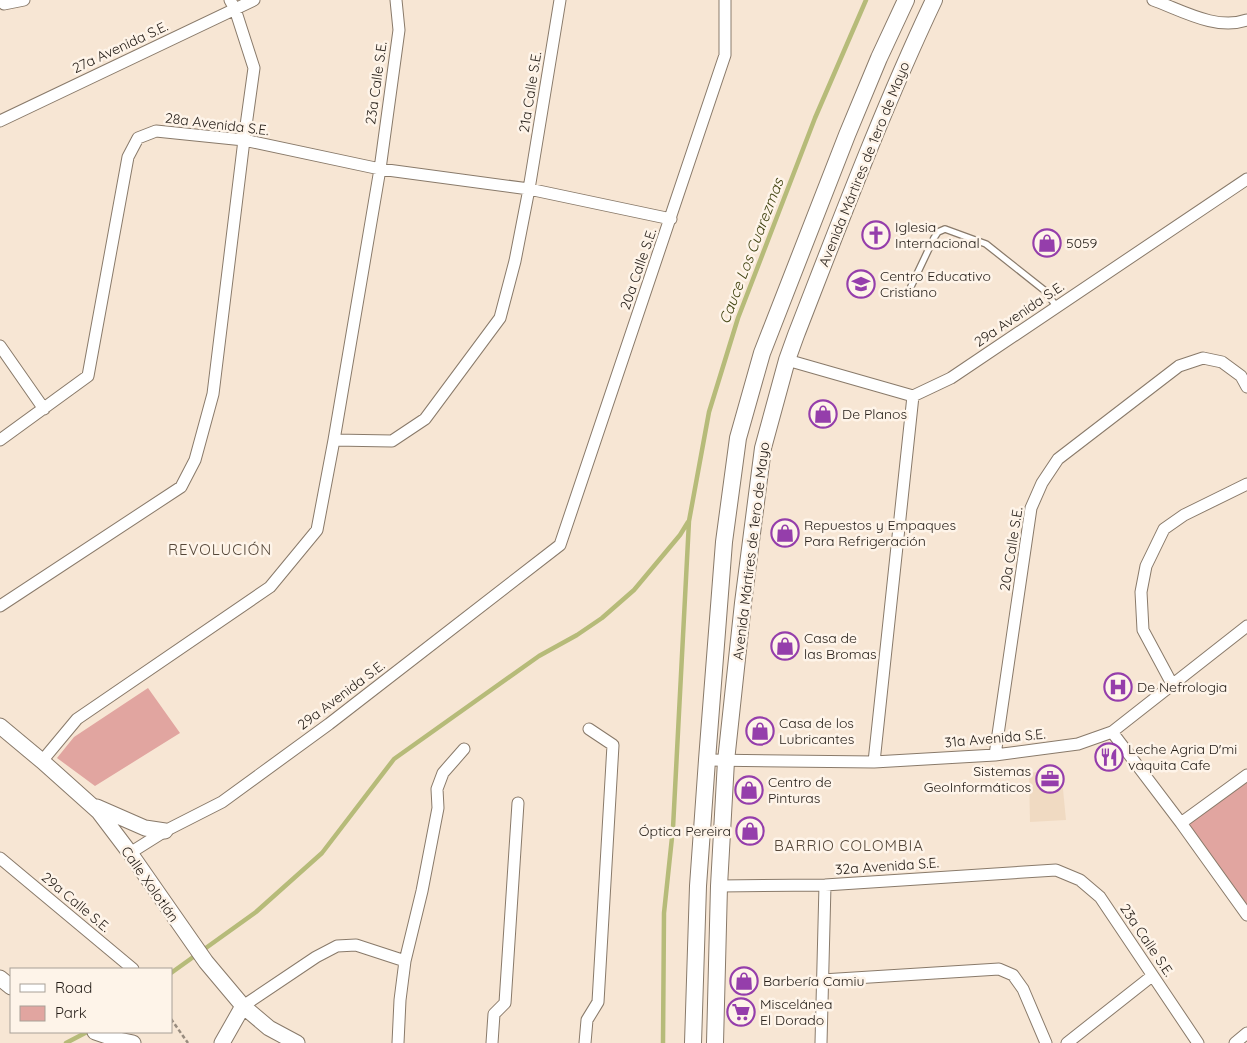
<svg xmlns="http://www.w3.org/2000/svg" width="1247" height="1043" font-family="Quicksand,sans-serif">
  <style>
    .built { fill: #f0dac2 }
    .park { fill: #e1a5a0 }
    .lines { fill: none; stroke-linecap: round; stroke-linejoin: round }
    .stream { stroke: #b6bb79; stroke-width: 4.5 }
    .service-casing { stroke: #897a6a; stroke-width: 8 }
    .minor-casing { stroke: #897a6a; stroke-width: 13 }
    .tertiary-casing { stroke: #897a6a; stroke-width: 17 }
    .secondary-casing { stroke: #897a6a; stroke-width: 18 }
    .path { stroke: #988c7f; stroke-width: 2.5; stroke-dasharray: 4 2.5; stroke-linecap: butt }
    .service { stroke: #fff; stroke-width: 5.5 }
    .minor { stroke: #fff; stroke-width: 11 }
    .tertiary { stroke: #fff; stroke-width: 15 }
    .secondary { stroke: #fff; stroke-width: 16 }
    .labels { text-anchor: middle; dominant-baseline: central; stroke-width: 5; stroke-linejoin: round; paint-order: stroke }
    .street-label { font-size: 14px; fill: #28211b; stroke: #fef4e9 }
    .poi-label { font-size: 14px; fill: #28211b; stroke: #fef4e9; text-anchor: start }
    .water-label { font-size: 15px; font-style: italic; fill: #404310; stroke: #fef4e9 }
    .neighbourhood-label { font-size: 15px; letter-spacing: 1px; fill: #554739; stroke: #fef4e9 }
  </style>
  <rect width="100%" height="100%" fill="#f7e6d4"/>
  <path class="built" d="M 1061,769 L 1066,820 L 1030,822 L 1029,773 Z"/>
  <path class="park" d="M 148,688 L 180,733 L 95,786 L 57,758 L 74,737 Z
    M 1247,775 L 1247,915 L 1181,823 Z"/>
  <g class="lines">
    <path class="stream" d="M 171,973 L 256,912 L 322,853 L 394,759 L 539,656 L 577,635 L 602,618 L 634,590 L 680,535 L 688,522
      M 66,1043 L 87,1032
      M 663,1043 L 664,913 L 673,828 L 689,521 L 709,412 L 738,318 L 815,118 L 866,0"/>
    <g class="service-casing">
      <path id="service" d="M 907,295 L 934,238 L 938,232 L 945,229 L 986,244 L 1044,290 L 1057,307"/>
    </g>
    <g class="minor-casing">
      <path id="minor" d="M 1,0 L 4,4 L 24,0
        M 1153,0 C 1181,10 1216,31 1247,20
        M 0,121 L 254,0
        M 0,346 L 44,409
        M 787,360 L 913,396 L 951,378 L 1247,179
        M 0,440 L 88,376 L 128,157 L 138,138 L 156,131 L 244,140 L 380,169 L 529,189 L 671,219
        M 334,440 L 392,441 L 425,419 L 500,318 L 515,261 L 529,189 L 560,0
        M 0,606 L 181,487 L 195,460 L 213,394 L 244,140 L 254,68 L 235,9 L 230,0
        M 1172,684 L 1143,630 L 1141,592 L 1146,566 L 1164,529 L 1184,515 L 1247,484
        M 1112,732 L 1181,823 L 1247,915
        M 995,755 L 1031,508 L 1042,483 L 1058,459 L 1179,366 L 1203,358 L 1222,362 L 1241,376 L 1247,387
        M 707,760 L 874,762 L 995,755 L 1078,744 L 1112,732 L 1247,626
        M 42,761 L 77,719 L 270,587 L 317,530 L 334,440 L 380,169 L 399,30 L 396,0
        M 874,762 L 913,396
        M 1181,823 L 1247,775
        M 130,853 L 165,831 L 222,802 L 329,724 L 560,545 L 725,55 L 725,0
        M 0,858 L 133,969
        M 719,886 L 825,885 L 1056,870 L 1080,880 L 1100,897 L 1198,1043
        M 822,980 L 999,969 L 1013,975 L 1023,989 L 1046,1043
        M 243,1006 L 316,957 L 337,946 L 356,945 L 405,961
        M 398,1043 L 400,1000 L 405,961 L 422,891 L 438,808 L 437,789 L 443,773 L 464,749
        M 492,1043 L 494,1014 L 505,1003 L 518,803
        M 585,1043 L 587,1020 L 598,1002 L 613,745 L 589,729
        M 821,1043 L 825,885
        M 1067,1043 L 1152,976
        M 1235,1043 L 1247,1033"/>
    </g>
    <g class="tertiary-casing">
      <path id="tertiary" d="M 0,726 L 42,761 L 99,812 L 130,853 L 206,962 L 243,1006 L 269,1028 L 297,1043
        M 97,807 L 145,828 L 165,831
        M 0,978 L 11,987
        M 95,1032 L 119,1040 L 133,1043
        M 222,1043 L 243,1006"/>
    </g>
    <g class="secondary-casing">
      <path id="secondary" d="M 693,1043 L 698,886 L 707,760 L 724,542 L 738,438 L 762,353 L 847,135 L 879,58 L 906,0
        M 715,1043 L 719,886 L 726,761 L 743,603 L 763,448 L 787,360 L 796,335 C 840,222 882,110 934,0"/>
    </g>
    <path class="path" d="M 171,1019 L 188,1043"/>
    <use href="#service" class="service"/>
    <use href="#minor" class="minor"/>
    <use href="#tertiary" class="tertiary"/>
    <use href="#secondary" class="secondary"/>
  </g>
  <defs>
    <g id="church-ring" transform="scale(1.4375)"><circle r="9.5" fill="#fef4e9" stroke="#953eab" stroke-width="1.5"/><path d="M-1.2-6h2.4v3.5h3.3v2.4h-3.3V6h-2.4V-.1h-3.3v-2.4h3.3Z" fill="#953eab"/></g>
    <g id="shop-ring" transform="scale(1.4375)"><circle r="9.5" fill="#fef4e9" stroke="#953eab" stroke-width="1.5"/><path d="M-5-2.5h2.3a2.7 3.5 0 0 1 5.4 0H5L5.5 6h-11ZM-1.5-2.5h3a1.5 2.3 0 0 0-3 0Z" fill="#953eab"/></g>
    <g id="school-ring" transform="scale(1.4375)"><circle r="9.5" fill="#fef4e9" stroke="#953eab" stroke-width="1.5"/><path d="M0-5L7-2L0 1L-7-2ZM-4 1L0 2.5L4 1V4Q0 6-4 4Z" fill="#953eab"/></g>
    <g id="hospital-ring" transform="scale(1.4375)"><circle r="9.5" fill="#fef4e9" stroke="#953eab" stroke-width="1.5"/><path d="M-5-5h3v3.5h4V-5h3V5h-3V1.5h-4V5h-3Z" fill="#953eab"/></g>
    <g id="restaurant-ring" transform="scale(1.4375)"><circle r="9.5" fill="#fef4e9" stroke="#953eab" stroke-width="1.5"/><path d="M-5-6h1v4h1v-4h1v4h1v-4h1v5L-1.5 .5V6h-2V.5L-5-1ZM5-6V6H3V1.5H1.5Q1.5-4 5-6Z" fill="#953eab"/></g>
    <g id="office-ring" transform="scale(1.4375)"><circle r="9.5" fill="#fef4e9" stroke="#953eab" stroke-width="1.5"/><path d="M-6-3h4V-5.5h4V-3h4V5H-6ZM-1-4.5V-3h2v-1.5ZM-6 0V1H6V0Z" fill="#953eab"/></g>
    <g id="supermarket-ring" transform="scale(1.4375)"><circle r="9.5" fill="#fef4e9" stroke="#953eab" stroke-width="1.5"/><path d="M-6-5.5h2.5l.6 2H6L4.5 2H-2.5L-4.4-4H-6ZM-1.5 3.2a1.3 1.3 0 1 0 .1 0ZM3 3.2a1.3 1.3 0 1 0 .1 0Z" fill="#953eab"/></g>
  </defs>
  <g fill-rule="evenodd">
    <use href="#church-ring" x="876" y="235"/>
    <use href="#shop-ring" x="1047" y="243"/>
    <use href="#school-ring" x="861" y="284"/>
    <use href="#shop-ring" x="823" y="414"/>
    <use href="#shop-ring" x="785" y="533"/>
    <use href="#shop-ring" x="785" y="646"/>
    <use href="#hospital-ring" x="1118" y="687"/>
    <use href="#shop-ring" x="760" y="731"/>
    <use href="#restaurant-ring" x="1109" y="757"/>
    <use href="#office-ring" x="1050" y="779"/>
    <use href="#shop-ring" x="749" y="790"/>
    <use href="#shop-ring" x="750" y="831"/>
    <use href="#shop-ring" x="744" y="981"/>
    <use href="#supermarket-ring" x="741" y="1012"/>
  </g>
  <g class="labels">
    <g class="street-label">
      <text transform="translate(120 47) rotate(-25)">27a Avenida S.E.</text>
      <text transform="translate(376 83) rotate(-82)">23a Calle S.E.</text>
      <text transform="translate(530 92) rotate(-81)">21a Calle S.E.</text>
      <text transform="translate(217 124) rotate(7)">28a Avenida S.E.</text>
      <text transform="translate(864 164) rotate(-68)">Avenida Mártires de 1ero de Mayo</text>
      <text transform="translate(638 269) rotate(-71)">20a Calle S.E.</text>
      <text transform="translate(1019 314) rotate(-34)">29a Avenida S.E.</text>
      <text transform="translate(1011 549) rotate(-81)">20a Calle S.E.</text>
      <text transform="translate(751 551) rotate(-83)">Avenida Mártires de 1ero de Mayo</text>
      <text transform="translate(341 695) rotate(-37)">29a Avenida S.E.</text>
      <text transform="translate(995 738) rotate(-5)">31a Avenida S.E.</text>
      <text transform="translate(887 866) rotate(-4)">32a Avenida S.E.</text>
      <text transform="translate(150 884) rotate(55)">Calle Xolotlán</text>
      <text transform="translate(76 902) rotate(40)">29a Calle S.E.</text>
      <text transform="translate(1147 940) rotate(56)">23a Calle S.E.</text>
    </g>
    <g class="poi-label">
      <text x="895" y="227">Iglesia<tspan x="895" dy="16">Internacional</tspan></text>
      <text x="1066" y="243">5059</text>
      <text x="880" y="276">Centro Educativo<tspan x="880" dy="16">Cristiano</tspan></text>
      <text x="842" y="414">De Planos</text>
      <text x="804" y="525">Repuestos y Empaques<tspan x="804" dy="16">Para Refrigeración</tspan></text>
      <text x="804" y="638">Casa de<tspan x="804" dy="16">las Bromas</tspan></text>
      <text x="1137" y="687">De Nefrologia</text>
      <text x="779" y="723">Casa de los<tspan x="779" dy="16">Lubricantes</tspan></text>
      <text x="1128" y="749">Leche Agria D'mi<tspan x="1128" dy="16">vaquita Cafe</tspan></text>
      <text x="1031" y="771" text-anchor="end">Sistemas<tspan x="1031" dy="16">GeoInformáticos</tspan></text>
      <text x="768" y="782">Centro de<tspan x="768" dy="16">Pinturas</tspan></text>
      <text x="731" y="831" text-anchor="end">Óptica Pereira</text>
      <text x="763" y="981">Barbería Camiu</text>
      <text x="760" y="1004">Miscelánea<tspan x="760" dy="16">El Dorado</tspan></text>
    </g>
    <g class="water-label">
      <text transform="translate(751 251) rotate(-69)">Cauce Los Cuarezmas</text>
    </g>
    <g class="neighbourhood-label">
      <text x="220" y="549">REVOLUCIÓN</text>
      <text x="849" y="845">BARRIO COLOMBIA</text>
    </g>
  </g>
  <rect x="10" y="968" width="162" height="65" fill="#fef4e9" stroke="#a8a097"/>
  <rect x="20" y="984" width="25" height="8" fill="#ffffff" stroke="#a8a097"/>
  <text x="55" y="993" font-size="15" fill="#28211b">Road</text>
  <rect x="20" y="1006" width="25" height="15" fill="#e1a5a0" stroke="#a8a097"/>
  <text x="55" y="1018" font-size="15" fill="#28211b">Park</text>
</svg>
